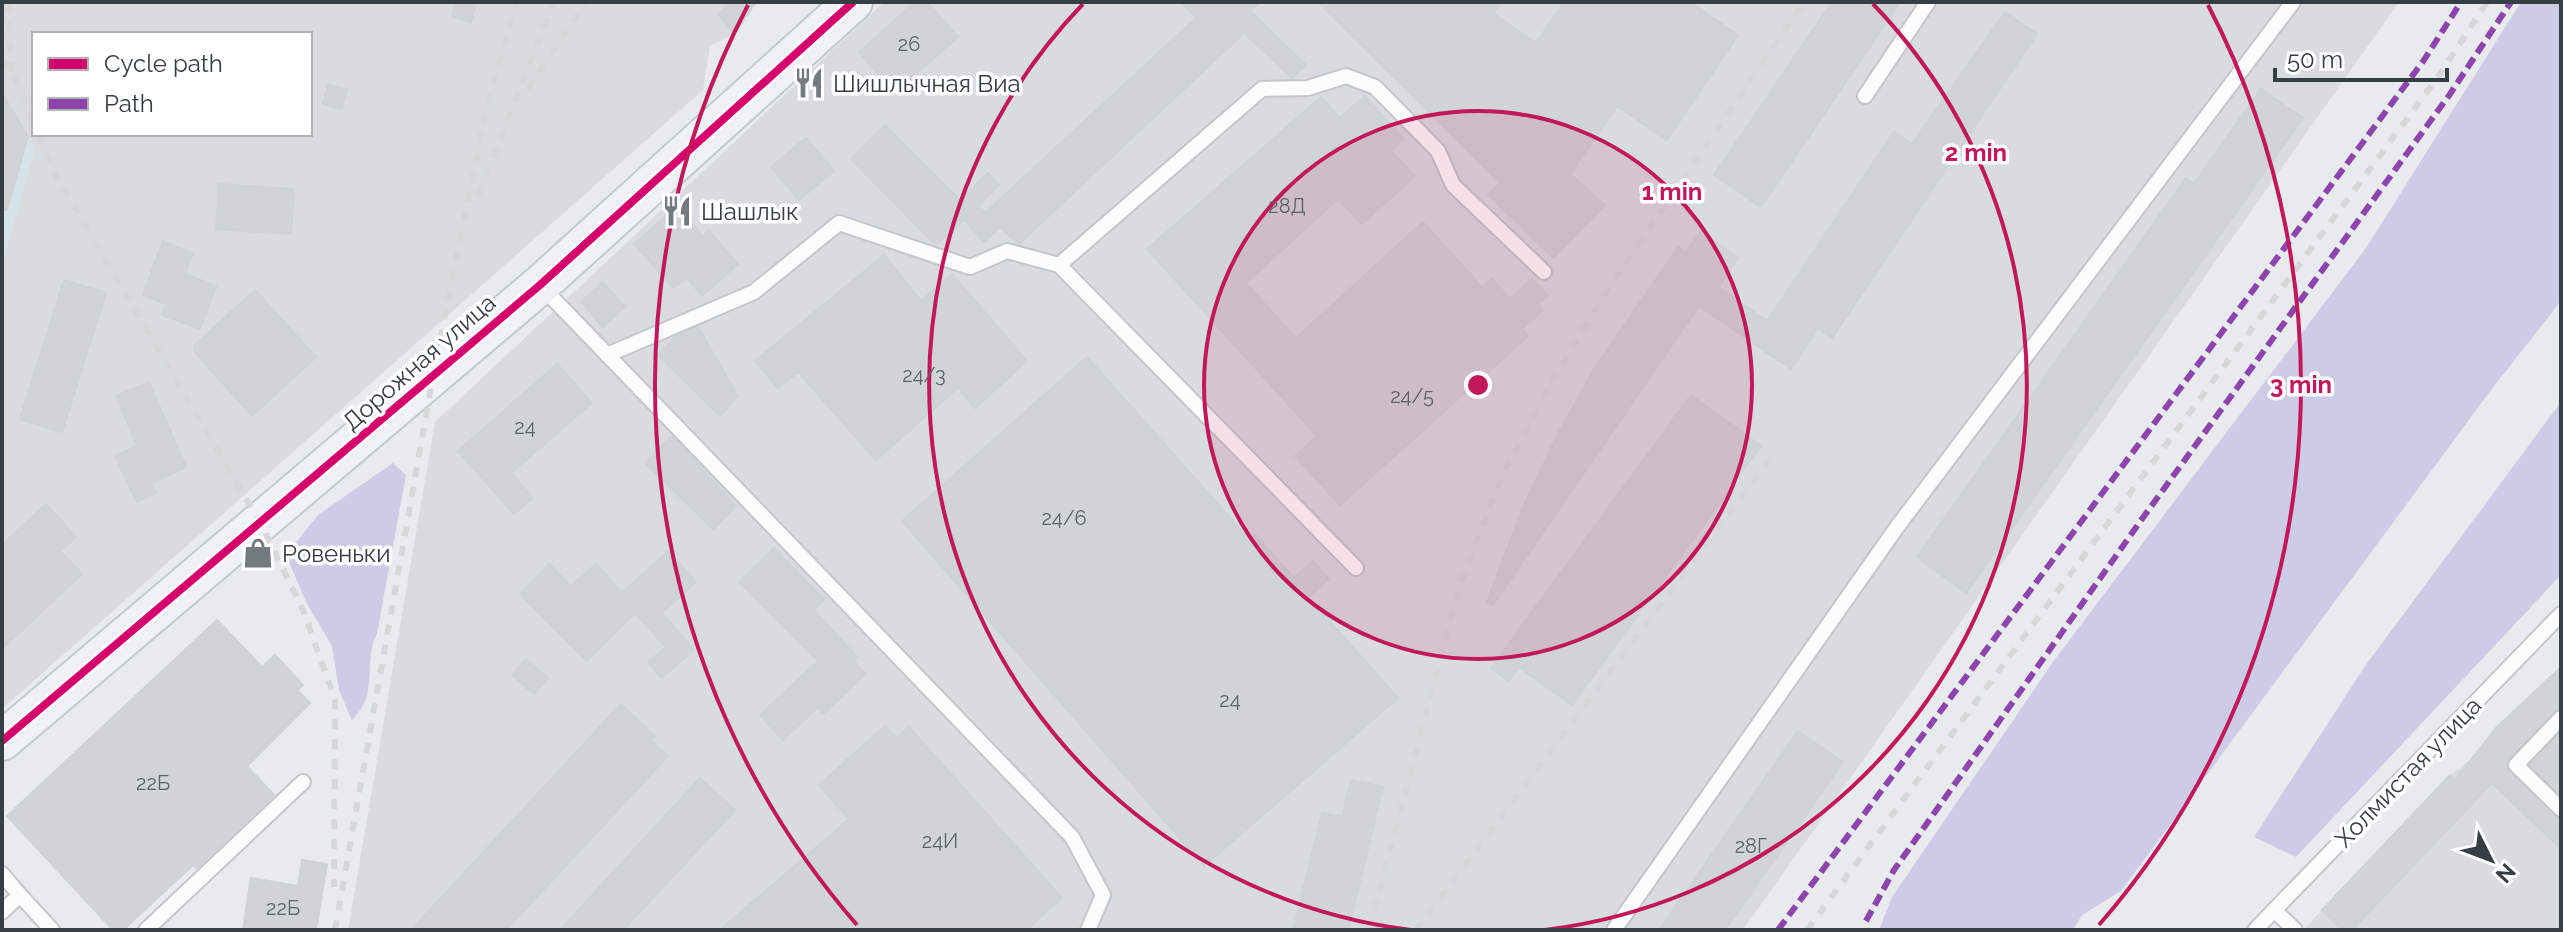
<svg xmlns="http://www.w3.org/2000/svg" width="2563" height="932" font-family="Raleway,sans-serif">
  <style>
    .commercial { fill: #d5e3e8 }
    .industrial { fill: #d8dcde; fill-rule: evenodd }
    .green { fill: #cccce6 }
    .building { fill: #d0d4d6; stroke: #ced3d5; stroke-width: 2 }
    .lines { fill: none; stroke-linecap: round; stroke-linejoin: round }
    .lane-casing { stroke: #c4c7c9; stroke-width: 18 }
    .secondary-casing { stroke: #c2cacf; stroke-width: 42 }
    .lane { stroke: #fcfcfc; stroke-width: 14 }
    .secondary { stroke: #eef2f5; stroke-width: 38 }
    .rail { stroke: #d7d7d8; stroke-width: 6; stroke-dasharray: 10 10; stroke-linecap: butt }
    .quiet { stroke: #8e44ad; stroke-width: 6; stroke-dasharray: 12 6; stroke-linecap: butt }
    .cycleway-casing { stroke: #fff; stroke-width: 13 }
    .cycleway { stroke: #d6006c; stroke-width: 8 }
    .ring { fill: none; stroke: #c2185b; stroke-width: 4 }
    .labels { text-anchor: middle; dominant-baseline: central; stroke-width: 7; stroke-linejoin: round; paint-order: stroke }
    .number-label { font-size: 20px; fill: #5c6468 }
    .poi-label { font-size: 24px; fill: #353e42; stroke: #fff; text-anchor: start }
    .street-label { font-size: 24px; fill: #353e42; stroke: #fff }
    .centre { fill: #c2185b; stroke: #fff; stroke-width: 4 }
    .ring-label { font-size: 24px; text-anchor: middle; font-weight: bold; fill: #c2185b; stroke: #fff; stroke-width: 7; stroke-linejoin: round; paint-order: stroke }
  </style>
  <rect width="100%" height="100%" fill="#e8ebed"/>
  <path class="commercial" d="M 2,93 L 35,149 L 2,265 Z"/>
  <path class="industrial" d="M 2,2 L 745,2 L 752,8 L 734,34 L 710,46 L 703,90 L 2,709 L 2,265 L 35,149 L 2,93 ZM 34,34 L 310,34 L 310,134 L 34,134 Z
    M 884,2 L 2399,2 L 1743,930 L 348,930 L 435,422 Z
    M 2561,667 L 2561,930 L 2303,930 L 2450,775 L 2469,761 L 2503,722 Z"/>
  <path class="green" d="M 2521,2 L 2561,2 L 2561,301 L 2491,390 L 2121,891 L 2082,915 L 2073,930 L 1879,930 L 1892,897 L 2055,659 L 2366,248 Z
    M 2561,402 L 2561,575 L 2296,857 L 2254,837 L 2365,666 Z
    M 393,463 L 406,475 L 377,634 C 366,654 373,676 366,698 C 364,706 357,714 352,721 L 339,690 L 332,646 L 306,602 L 286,555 L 318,515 Z"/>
  <path class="building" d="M 455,2 L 476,2 L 471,22 L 452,17 Z
    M 728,2 L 756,2 L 734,34 L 719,15 Z
    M 915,2 L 927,2 L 958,37 L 895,93 L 859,52 Z
    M 1181,2 L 1260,2 L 1250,11 L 1306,65 L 1292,78 L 1244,33 L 1019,244 L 1000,227 L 984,242 L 964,220 L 936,245 L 851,159 L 885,125 L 960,200 L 988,173 L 999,185 L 978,206 L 985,213 L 1196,18 Z
    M 1318,2 L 1502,2 L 1493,13 L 1536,43 L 1564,2 L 1690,2 L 1738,35 L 1667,140 L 1617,106 L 1570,174 L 1605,205 L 1553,258 L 1488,195 L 1500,183 Z
    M 1832,2 L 1900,2 L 1761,207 L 1714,175 Z
    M 2005,12 L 2037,34 L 1832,338 L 1818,328 L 1791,369 L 1699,306 L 1493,605 L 1487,602 L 1523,507 L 1557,436 L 1593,371 L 1678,247 L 1686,252 L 1701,232 L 1738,258 L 1719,287 L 1767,321 L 1894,132 L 1912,144 Z
    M 328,85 L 347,89 L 342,109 L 323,104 Z
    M 2261,89 L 2303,118 L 1966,593 L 1917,557 L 2186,178 L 2194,184 Z
    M 2,93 L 28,137 L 7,210 L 2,210 Z
    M 1365,96 L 1404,139 L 1391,151 L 1415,176 L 1362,224 L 1338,199 L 1246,283 L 1296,338 L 1423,222 L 1482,287 L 1492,279 L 1510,299 L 1532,279 L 1548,296 L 1538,304 L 1543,310 L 1522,329 L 1528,336 L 1340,505 L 1295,456 L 1317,436 L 1147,249 L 1321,97 L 1340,118 Z
    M 806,138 L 834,171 L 799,200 L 771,167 Z
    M 219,184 L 294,189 L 291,234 L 216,229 Z
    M 677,206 L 703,236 L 709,231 L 738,264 L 702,296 L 687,278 L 673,288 L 634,244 Z
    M 163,241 L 193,253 L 185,274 L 216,286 L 200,329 L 162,315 L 166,304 L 143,295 Z
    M 884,255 L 921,301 L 952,274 L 1027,361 L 975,408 L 958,388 L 876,460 L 798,372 L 778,388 L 755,361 Z
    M 64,280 L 106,293 L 62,432 L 20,419 Z
    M 603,282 L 625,307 L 603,327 L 581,302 Z
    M 255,290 L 316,357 L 252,416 L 195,352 L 195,345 Z
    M 698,327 L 738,396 L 720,416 L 658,355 L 675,337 Z
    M 1087,357 L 1249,539 L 1255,534 L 1294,578 L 1313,561 L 1329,579 L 1308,597 L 1398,698 L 1204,866 L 902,521 Z
    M 557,364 L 592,403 L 511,473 L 533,498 L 514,514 L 458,451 Z
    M 149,382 L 186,467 L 151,483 L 156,493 L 137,502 L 115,456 L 137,446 L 116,396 Z
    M 1691,395 L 1761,446 L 1572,705 L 1519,667 L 1509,681 L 1491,668 Z
    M 672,436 L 736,506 L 713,529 L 645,463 Z
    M 46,504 L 76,537 L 60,551 L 82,574 L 2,649 L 2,545 Z
    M 774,548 L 824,599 L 814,610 L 857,657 L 853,661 L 866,674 L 823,714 L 817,708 L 783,740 L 760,715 L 818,661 L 739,582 Z
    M 668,551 L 696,582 L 662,613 L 694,650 L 661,678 L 648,662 L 666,647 L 635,613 L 587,661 L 520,594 L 549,564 L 571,586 L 596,564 L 622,593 Z
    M 217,620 L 262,667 L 275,655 L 303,685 L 297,690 L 310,703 L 247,766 L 274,795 L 197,868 L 193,865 L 123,930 L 113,930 L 7,816 Z
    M 526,659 L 548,678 L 534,694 L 512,675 Z
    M 2561,667 L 2561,708 L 2554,711 L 2506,763 L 2509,772 L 2561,819 L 2561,849 L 2492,783 L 2352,930 L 2342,930 L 2322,910 L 2450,775 L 2455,780 L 2496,728 Z
    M 621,704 L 655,736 L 651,741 L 668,756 L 506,930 L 411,930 Z
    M 885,726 L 897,738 L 909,727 L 1062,898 L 1026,930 L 720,930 L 849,819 L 819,785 Z
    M 1798,731 L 1843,762 L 1725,930 L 1659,930 Z
    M 2561,732 L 2561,795 L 2530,765 Z
    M 700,778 L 735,810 L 623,930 L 560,930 Z
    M 1351,780 L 1383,787 L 1348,930 L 1294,927 L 1322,813 L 1342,817 Z
    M 302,860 L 327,864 L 316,930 L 243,930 L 251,878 L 298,886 Z"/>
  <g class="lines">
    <g class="lane-casing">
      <path id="lane" d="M 1865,96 L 1928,2
        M 1059,265 L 1262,89 L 1308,88 L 1346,76 L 1375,87 L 1438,151 L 1453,185 L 1544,272
        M 540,285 L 1072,837 L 1103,895 L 1088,930
        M 607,355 L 754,292 L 839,223 L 970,267 L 1007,251 L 1059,265 L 1356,568
        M 2561,718 L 2516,765 L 2561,809
        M 2,874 L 20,895 L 2,912
        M 20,895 L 52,930
        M 2274,910 L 2295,930
        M 146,930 L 303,782
        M 1614,930 L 1897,527 L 2293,2
        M 2255,930 L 2561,614"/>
    </g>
    <g class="secondary-casing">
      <path id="secondary" d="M 2,741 L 540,285 L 853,2"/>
    </g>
    <use href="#lane" class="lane"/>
    <use href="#secondary" class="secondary"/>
    <path class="rail" d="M 7,2 L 12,72
      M 2,61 L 12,72 L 34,124
      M 528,89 L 586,2
      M 38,134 L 55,174 L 261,524 L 303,610 L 335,700 L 334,887
      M 478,195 L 554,2
      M 335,930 L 433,376 L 487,104 L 517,2
      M 1369,930 L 1460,585 L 1500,481 L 1554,377 L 1610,286 L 1804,2
      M 1416,930 L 1776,451
      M 1807,930 L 2438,77 L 2487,2"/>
    <path class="quiet" d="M 1866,921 L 1894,870 L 2142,519 L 2450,94 L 2511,2
      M 1778,930 L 2424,60 L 2461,2"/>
    <g class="cycleway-casing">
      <path id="cycleway" d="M 2,741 L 540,285 L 853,2"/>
    </g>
    <use href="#cycleway" class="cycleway"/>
  </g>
  <circle cx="1478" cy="385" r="274" fill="#c2185b" fill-opacity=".12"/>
  <g class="ring">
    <circle cx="1478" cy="385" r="274"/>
    <path d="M1411 930A549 549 0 0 1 1083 4M1873 4A549 549 0 0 1 1545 930"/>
    <path d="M857 925A823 823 0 0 1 748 5M2208 5A823 823 0 0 1 2099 925"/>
  </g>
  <defs>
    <g id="restaurant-bare" transform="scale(2.4)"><path d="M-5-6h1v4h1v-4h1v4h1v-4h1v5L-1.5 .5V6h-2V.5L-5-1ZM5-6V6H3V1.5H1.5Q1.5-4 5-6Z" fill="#747b7e" stroke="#fff" stroke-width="2.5" paint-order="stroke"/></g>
    <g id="shop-bare" transform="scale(2.4)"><path d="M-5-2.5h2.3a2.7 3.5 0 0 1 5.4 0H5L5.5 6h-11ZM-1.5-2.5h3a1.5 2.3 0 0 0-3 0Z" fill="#747b7e" stroke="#fff" stroke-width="2.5" paint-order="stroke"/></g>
  </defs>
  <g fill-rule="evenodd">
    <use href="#restaurant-bare" x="809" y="83"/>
    <use href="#restaurant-bare" x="677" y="211"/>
    <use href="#shop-bare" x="258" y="553"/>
  </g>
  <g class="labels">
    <g class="number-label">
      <text x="909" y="44">26</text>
      <text x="1287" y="206">28Д</text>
      <text x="924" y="375">24/3</text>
      <text x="1412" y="396">24/5</text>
      <text x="525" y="427">24</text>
      <text x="1064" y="518">24/6</text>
      <text x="1230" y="700">24</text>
      <text x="153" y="783">22Б</text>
      <text x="940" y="841">24И</text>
      <text x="1751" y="846">28Г</text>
      <text x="283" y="908">22Б</text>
    </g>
    <g class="poi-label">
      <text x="833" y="83">Шишлычная Виа</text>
      <text x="701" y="211">Шашлык</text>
      <text x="282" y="553">Ровеньки</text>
    </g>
    <g class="street-label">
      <text transform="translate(419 362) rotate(-41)">Дорожная улица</text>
      <text transform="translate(2408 772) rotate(-46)">Холмистая улица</text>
    </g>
  </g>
  <circle cx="1478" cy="385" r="12" class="centre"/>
  <g class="ring-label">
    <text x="1976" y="161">2 min</text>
    <text x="1672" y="200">1 min</text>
    <text x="2301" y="393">3 min</text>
  </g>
  <rect width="2563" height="932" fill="none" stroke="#353e42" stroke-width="8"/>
  <rect x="32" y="32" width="280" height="104" fill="#ffffff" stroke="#aeb2b3" stroke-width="2"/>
  <rect x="48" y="58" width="40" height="12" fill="#d6006c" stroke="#aeb2b3" stroke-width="2"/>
  <text x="104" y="72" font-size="24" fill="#353e42">Cycle path</text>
  <rect x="48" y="98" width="40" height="12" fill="#8e44ad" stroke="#aeb2b3" stroke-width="2"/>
  <text x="104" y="112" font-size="24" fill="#353e42">Path</text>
  <g transform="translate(2491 860) rotate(132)" stroke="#ffffff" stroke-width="6" paint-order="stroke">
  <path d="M0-6L14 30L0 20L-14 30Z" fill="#353e42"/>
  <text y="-12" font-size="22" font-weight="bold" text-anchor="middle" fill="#353e42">N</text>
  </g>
  <path d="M2275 68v12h172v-12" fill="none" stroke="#353e42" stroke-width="4"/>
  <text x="2287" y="68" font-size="24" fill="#353e42" stroke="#ffffff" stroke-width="6" paint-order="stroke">50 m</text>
</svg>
